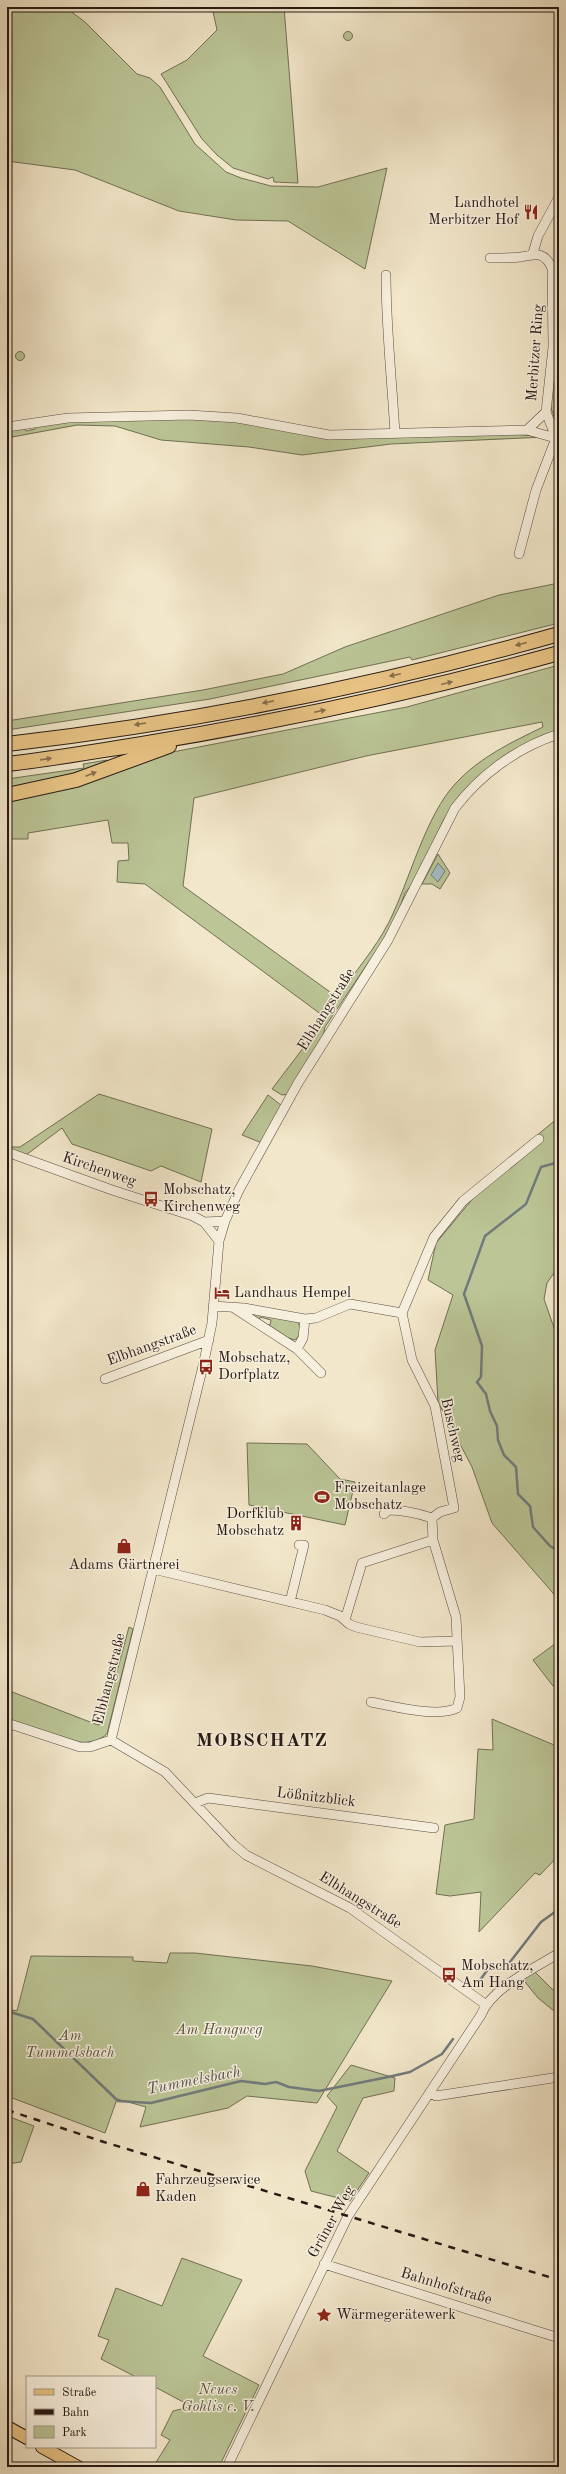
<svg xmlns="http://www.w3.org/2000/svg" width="566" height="2474" font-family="'Old Standard TT',serif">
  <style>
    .green { fill: #bbc596; stroke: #706f55; fill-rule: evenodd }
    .water { fill: #a2bcc2; stroke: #707b7c }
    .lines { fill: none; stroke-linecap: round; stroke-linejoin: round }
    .stream { stroke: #707b7c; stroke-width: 2.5 }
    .minor-casing { stroke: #594c42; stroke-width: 10 }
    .major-casing { stroke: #261914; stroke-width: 14 }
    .highway-casing { stroke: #261914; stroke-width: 16 }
    .minor { stroke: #f7efdd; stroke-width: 9 }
    .major { stroke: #e9c485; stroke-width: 12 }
    .highway { stroke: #e9c485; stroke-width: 14 }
    .rail { stroke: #261914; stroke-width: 2.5; stroke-dasharray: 7 7; stroke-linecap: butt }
    .oneway { fill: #886e4c }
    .labels { text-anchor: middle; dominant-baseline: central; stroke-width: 3; stroke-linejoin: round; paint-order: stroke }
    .poi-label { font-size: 15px; fill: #261914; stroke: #f7efdd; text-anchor: start }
    .street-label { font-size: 15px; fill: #261914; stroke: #f7efdd }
    .park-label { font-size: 15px; font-style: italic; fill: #5a5542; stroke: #f7efdd }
    .water-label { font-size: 16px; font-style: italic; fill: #515251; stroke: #f7efdd }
    .district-label { font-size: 19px; font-weight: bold; letter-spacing: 1px; fill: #261914; stroke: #f7efdd }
  </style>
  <rect width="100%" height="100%" fill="#f2e7ca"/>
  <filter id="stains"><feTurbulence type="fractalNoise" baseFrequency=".005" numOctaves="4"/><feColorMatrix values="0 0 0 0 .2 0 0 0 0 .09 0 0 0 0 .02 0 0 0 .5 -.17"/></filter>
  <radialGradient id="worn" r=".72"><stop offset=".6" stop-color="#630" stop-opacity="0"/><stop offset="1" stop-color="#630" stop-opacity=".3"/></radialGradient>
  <path class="green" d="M 7,7 L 65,7 L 85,22 L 137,74 L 150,78 L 160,87 L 195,144 L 226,172 L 241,178 L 271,186 L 318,187 L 387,168 L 365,269 L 288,221 L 236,220 L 179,211 L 75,170 L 7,161 Z
    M 212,7 L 284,7 L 298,183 L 274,182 L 273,177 L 268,179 L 233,168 L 217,155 L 202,139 L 161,74 L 187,60 L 217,30 Z
    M343.5 36a4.5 4.5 0 1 1 9 0a4.5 4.5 0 1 1-9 0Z
    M15.5 356a4.5 4.5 0 1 1 9 0a4.5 4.5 0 1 1-9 0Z
    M 556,352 L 559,352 L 559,431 L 550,405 Z
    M 187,419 L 239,422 L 356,438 L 513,434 L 546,437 L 391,444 L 302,455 L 249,447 L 161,440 L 115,426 L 77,425 L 7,438 L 7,431 L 24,428 L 26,431 L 35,429 L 35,426 L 69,421 Z
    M 559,583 L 559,623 L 412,660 L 410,657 L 210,699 L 7,730 L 7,721 L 203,690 L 283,674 L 345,647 L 499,595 Z
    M 559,665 L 559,730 L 501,760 L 479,776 L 465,789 L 444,819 L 414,882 L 405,893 L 399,910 L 382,942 L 325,1027 L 323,1036 L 289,1094 L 282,1095 L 272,1089 L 326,1018 L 145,884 L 117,882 L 118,861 L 129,860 L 128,843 L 112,843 L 108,820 L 28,833 L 28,839 L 7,839 L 7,800 L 157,755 L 407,707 ZM 542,722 L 543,727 C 512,742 480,757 456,783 C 425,816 410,880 389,922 C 375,949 355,972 337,997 L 183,886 L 194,798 L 366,756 Z
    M 107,760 L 107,761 L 64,777 L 7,789 L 7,779 L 84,768 L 83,764 Z
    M 438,854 L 450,873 L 440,889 L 432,884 L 422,884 Z
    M 99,1094 L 212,1129 L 201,1182 L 161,1166 L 151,1171 L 72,1144 L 62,1128 L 26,1155 L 7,1148 L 7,1144 L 10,1147 L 20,1147 Z
    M 268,1095 L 282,1106 L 262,1143 L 242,1135 Z
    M 559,1117 L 559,1266 L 547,1283 L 544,1299 L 559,1342 L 559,1600 L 492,1523 L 472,1467 L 438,1402 L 435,1350 L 453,1295 L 428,1280 L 436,1243 L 499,1167 Z
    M 249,1312 L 298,1322 L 302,1332 L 295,1340 L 285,1337 L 265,1324 L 270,1325 L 271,1320 L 260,1317 L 258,1322 Z
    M 247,1443 L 307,1444 L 340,1479 L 355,1482 L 345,1525 L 249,1505 Z
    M 129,1627 L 133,1629 L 107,1734 C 99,1741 89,1743 79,1742 L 7,1719 L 7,1690 L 98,1725 L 103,1723 Z
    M 559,1641 L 559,1684 L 553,1686 L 533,1660 Z
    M 492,1719 L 559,1747 L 559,1855 L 540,1875 L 535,1873 L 479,1932 L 481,1892 L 450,1896 L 436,1894 L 445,1825 L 474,1819 L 478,1749 L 493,1750 Z
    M 170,1953 L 195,1953 L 312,1966 L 392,1981 L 317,2103 L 247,2096 L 228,2108 L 140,2127 L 146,2107 L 117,2099 L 105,2133 L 7,2096 L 7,2009 L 17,2011 L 31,1956 L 133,1957 L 133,1961 L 167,1963 Z
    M 533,1970 L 552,1989 L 559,1992 L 559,2015 L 538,1998 L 521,1977 Z
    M 351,2065 L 395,2078 L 394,2091 L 363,2098 L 337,2151 L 369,2173 L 350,2201 L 311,2191 L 305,2171 L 337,2107 L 327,2096 Z
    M 7,2116 L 34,2126 L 21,2162 L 7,2164 Z
    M 182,2258 L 242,2280 L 203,2356 L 259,2385 L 219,2467 L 153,2467 L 170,2440 L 161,2435 L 173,2411 L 186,2408 L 187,2404 L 155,2387 L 155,2377 L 136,2377 L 101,2359 L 109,2340 L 98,2336 L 116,2288 L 162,2306 Z"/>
  <path class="water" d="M 438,863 L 445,871 L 438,882 L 431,875 Z"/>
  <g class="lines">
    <path class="stream" d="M 559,1162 L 541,1167 L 526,1204 L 485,1236 L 464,1294 L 482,1346 L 481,1377 L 477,1382 L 486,1394 L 490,1411 L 497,1426 L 498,1440 L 504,1455 L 516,1467 L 518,1494 L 530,1506 L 533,1527 L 550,1546 L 559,1551
      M 510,1962 L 541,1922 L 559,1909
      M 478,1983 L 488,1969
      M 7,2011 L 33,2019 L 118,2101 L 151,2103 L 241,2081 L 265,2084 L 276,2082 L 289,2087 L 319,2091 L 388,2077 L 410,2072 L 442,2054 L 453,2039"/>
    <g class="minor-casing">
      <path id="minor" d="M 533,253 L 538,236 L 559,197
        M 490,258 C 500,258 511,258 521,257 C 536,254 544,251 552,268 L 553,347 L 546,412 L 556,438
        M 386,275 C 386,328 392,381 395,434
        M 7,427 L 68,418 L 189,415 L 237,418 L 329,435 L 527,430 L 559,439
        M 527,430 L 546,412
        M 519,554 L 536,490 L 556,438
        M 7,1152 L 112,1190 L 193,1216 L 204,1222 L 219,1241
        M 204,1222 L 225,1221
        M 213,1306 L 244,1308 L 305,1319 L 316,1318 L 350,1304 L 402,1313
        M 234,1308 L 297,1349 L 321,1373
        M 297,1349 L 303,1338 L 305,1319
        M 105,1379 L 209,1340
        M 432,1518 L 440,1512 L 454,1508 L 435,1406 L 412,1360 L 402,1313 L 434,1237 L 463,1201 L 539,1139
        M 153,1569 L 325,1610 L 340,1616 L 349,1624 L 356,1627 L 420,1642 L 457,1641
        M 290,1602 L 304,1545 L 299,1545
        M 345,1620 L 362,1563 L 433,1540
        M 371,1702 C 393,1706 437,1718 457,1708 L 460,1697 L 456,1617 L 433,1540 L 432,1518 C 417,1513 404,1510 388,1510 L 384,1514
        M 7,1723 L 80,1747 L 90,1747 L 111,1740
        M 111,1740 L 203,1366 L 212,1323 L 219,1241 L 225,1221 L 239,1190 L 298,1083 L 388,940 L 455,808 C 481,774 518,747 559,734
        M 111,1740 L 165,1772 L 233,1844 L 246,1855 L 350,1908 L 485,2004
        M 195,1803 L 208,1798 L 434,1828
        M 430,2092 L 436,2096 L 559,2077
        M 324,2264 L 559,2338
        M 227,2467 L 348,2216 L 481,2015 C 492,1987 534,1969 559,1953"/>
    </g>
    <g class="major-casing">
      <path id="major" d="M 7,2427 L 27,2438
        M 42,2447 L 78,2467"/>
    </g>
    <g class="highway-casing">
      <path id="highway" d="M 7,744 C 190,723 382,684 559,634
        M 7,764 C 52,759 97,751 142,744 C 283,721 421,691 559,653
        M 7,795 L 76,780 L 169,746"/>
    </g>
    <use href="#minor" class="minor"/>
    <use href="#major" class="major"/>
    <use href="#highway" class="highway"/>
    <path class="rail" d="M 7,2110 L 104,2142 L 559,2280"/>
  </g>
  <defs><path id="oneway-solid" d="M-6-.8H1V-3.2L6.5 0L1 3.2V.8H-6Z"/></defs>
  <g class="oneway">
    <use href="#oneway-solid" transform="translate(521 644) rotate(165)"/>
    <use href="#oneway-solid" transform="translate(395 675) rotate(168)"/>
    <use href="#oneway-solid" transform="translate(447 683) rotate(-14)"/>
    <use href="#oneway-solid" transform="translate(268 702) rotate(169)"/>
    <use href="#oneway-solid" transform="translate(320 711) rotate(-12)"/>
    <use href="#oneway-solid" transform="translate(140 724) rotate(171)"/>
    <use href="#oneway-solid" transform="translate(46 759) rotate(-8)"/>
    <use href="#oneway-solid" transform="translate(91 774) rotate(-21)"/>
  </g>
  <defs>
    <g id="restaurant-bare" transform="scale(1.2)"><path d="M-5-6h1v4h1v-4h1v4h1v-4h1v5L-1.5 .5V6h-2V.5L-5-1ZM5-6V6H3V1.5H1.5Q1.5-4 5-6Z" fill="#8f2418" stroke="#f7efdd" stroke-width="2.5" paint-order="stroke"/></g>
    <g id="bus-bare" transform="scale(1.2)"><path d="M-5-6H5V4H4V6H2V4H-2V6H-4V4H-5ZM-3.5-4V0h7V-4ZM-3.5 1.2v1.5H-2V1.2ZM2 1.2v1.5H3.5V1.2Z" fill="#8f2418" stroke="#f7efdd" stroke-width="2.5" paint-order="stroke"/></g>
    <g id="hotel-bare" transform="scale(1.2)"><path d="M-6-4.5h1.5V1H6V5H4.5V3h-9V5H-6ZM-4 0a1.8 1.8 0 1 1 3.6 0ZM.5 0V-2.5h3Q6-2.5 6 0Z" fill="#8f2418" stroke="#f7efdd" stroke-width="2.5" paint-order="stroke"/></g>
    <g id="stadium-bare" transform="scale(1.2)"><path d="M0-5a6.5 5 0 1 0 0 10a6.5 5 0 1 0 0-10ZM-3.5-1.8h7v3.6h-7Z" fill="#8f2418" stroke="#f7efdd" stroke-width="2.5" paint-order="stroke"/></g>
    <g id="building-bare" transform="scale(1.2)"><path d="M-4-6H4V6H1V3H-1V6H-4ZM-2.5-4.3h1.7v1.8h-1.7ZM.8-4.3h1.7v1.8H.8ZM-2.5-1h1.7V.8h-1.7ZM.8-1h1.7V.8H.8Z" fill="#8f2418" stroke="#f7efdd" stroke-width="2.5" paint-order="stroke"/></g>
    <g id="shop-bare" transform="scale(1.2)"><path d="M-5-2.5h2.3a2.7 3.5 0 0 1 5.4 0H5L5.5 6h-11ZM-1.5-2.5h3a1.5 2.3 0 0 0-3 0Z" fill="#8f2418" stroke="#f7efdd" stroke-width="2.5" paint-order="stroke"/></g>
    <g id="sight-bare" transform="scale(1.2)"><path d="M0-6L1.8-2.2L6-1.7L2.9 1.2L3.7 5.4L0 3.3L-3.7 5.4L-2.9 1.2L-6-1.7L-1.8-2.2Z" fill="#8f2418" stroke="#f7efdd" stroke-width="2.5" paint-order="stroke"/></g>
  </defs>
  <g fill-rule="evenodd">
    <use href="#restaurant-bare" x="531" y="212"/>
    <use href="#bus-bare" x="151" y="1199"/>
    <use href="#hotel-bare" x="222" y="1293"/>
    <use href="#bus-bare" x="206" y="1367"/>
    <use href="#stadium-bare" x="322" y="1497"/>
    <use href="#building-bare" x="296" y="1523"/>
    <use href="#shop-bare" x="124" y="1546"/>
    <use href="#bus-bare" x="449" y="1975"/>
    <use href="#shop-bare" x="143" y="2189"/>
    <use href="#sight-bare" x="324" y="2315"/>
  </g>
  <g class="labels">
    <g class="poi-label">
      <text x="519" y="203" text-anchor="end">Landhotel<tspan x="519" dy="17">Merbitzer Hof</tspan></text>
      <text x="163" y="1190">Mobschatz,<tspan x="163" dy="17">Kirchenweg</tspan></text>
      <text x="234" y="1293">Landhaus Hempel</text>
      <text x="218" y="1358">Mobschatz,<tspan x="218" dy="17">Dorfplatz</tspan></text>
      <text x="334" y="1488">Freizeitanlage<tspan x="334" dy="17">Mobschatz</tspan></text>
      <text x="284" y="1514" text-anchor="end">Dorfklub<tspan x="284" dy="17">Mobschatz</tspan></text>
      <text x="124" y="1565" text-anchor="middle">Adams Gärtnerei</text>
      <text x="461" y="1966">Mobschatz,<tspan x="461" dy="17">Am Hang</tspan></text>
      <text x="155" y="2180">Fahrzeugservice<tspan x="155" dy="17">Kaden</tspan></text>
      <text x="336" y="2315">Wärmegerätewerk</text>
    </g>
    <g class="street-label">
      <text transform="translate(536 353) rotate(-86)">Merbitzer Ring</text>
      <text transform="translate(327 1010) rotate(-58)">Elbhangstraße</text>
      <text transform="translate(99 1170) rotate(19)">Kirchenweg</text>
      <text transform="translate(152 1346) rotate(-20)">Elbhangstraße</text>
      <text transform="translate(452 1430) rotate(77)">Buschweg</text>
      <text transform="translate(110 1679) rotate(-76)">Elbhangstraße</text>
      <text transform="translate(316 1798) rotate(7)">Lößnitzblick</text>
      <text transform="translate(360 1901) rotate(32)">Elbhangstraße</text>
      <text transform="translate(332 2222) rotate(-61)">Grüner Weg</text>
      <text transform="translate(446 2287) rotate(17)">Bahnhofstraße</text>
    </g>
    <g class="park-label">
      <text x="219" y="2030">Am Hangweg</text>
      <text x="70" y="2036">Am<tspan x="70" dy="17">Tummelsbach</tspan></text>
      <text x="218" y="2390">Neues<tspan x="218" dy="17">Gohlis e. V.</tspan></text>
    </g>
    <g class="water-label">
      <text transform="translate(194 2081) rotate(-11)">Tummelsbach</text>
    </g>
    <g class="district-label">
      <text x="262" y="1741">MOBSCHATZ</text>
    </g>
  </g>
  <rect width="566" height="2474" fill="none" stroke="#f2e7ca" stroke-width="24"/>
  <rect x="8" y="8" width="550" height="2458" fill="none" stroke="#261914" stroke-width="2"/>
  <rect x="12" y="12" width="542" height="2450" fill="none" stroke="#261914"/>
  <rect x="26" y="2376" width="130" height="72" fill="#f7efdd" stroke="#a3998d"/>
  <rect x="34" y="2389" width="20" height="6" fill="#e9c485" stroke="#a3998d"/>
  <text x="62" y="2396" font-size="12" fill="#261914">Straße</text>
  <rect x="34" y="2409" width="20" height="6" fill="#261914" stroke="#a3998d"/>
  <text x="62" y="2416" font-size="12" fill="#261914">Bahn</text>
  <rect x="34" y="2426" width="20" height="12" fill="#bbc596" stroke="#a3998d"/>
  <text x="62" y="2436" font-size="12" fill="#261914">Park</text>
  <rect width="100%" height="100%" filter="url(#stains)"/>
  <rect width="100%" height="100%" fill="url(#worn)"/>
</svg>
